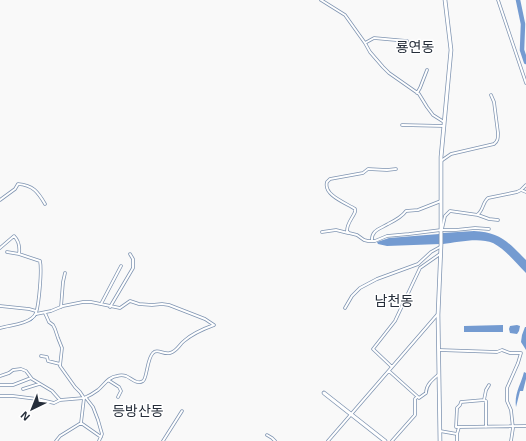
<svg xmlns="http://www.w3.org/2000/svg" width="526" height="441" font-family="'Exo 2','Noto Sans KR',sans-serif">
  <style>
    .water { fill: #749bd1 }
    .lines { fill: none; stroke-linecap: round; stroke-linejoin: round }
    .stream { stroke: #749bd1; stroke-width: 1 }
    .river { stroke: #749bd1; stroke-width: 4.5 }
    .minor-casing { stroke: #7f94b1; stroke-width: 3.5 }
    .secondary-casing { stroke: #7f94b1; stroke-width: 4.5 }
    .minor { stroke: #fff; stroke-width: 2 }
    .secondary { stroke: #fff; stroke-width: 3 }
    .labels { text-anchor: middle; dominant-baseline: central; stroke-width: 3; stroke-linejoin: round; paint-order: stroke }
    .quarter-label { font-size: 14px; fill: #262e3a; stroke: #fff }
  </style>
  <rect width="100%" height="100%" fill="#f9f9f9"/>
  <path class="water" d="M 474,231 C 500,232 508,242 526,260 L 526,273 C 516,263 506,250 493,243 C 480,237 457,242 443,244 L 442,233 Z
    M 439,234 L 440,244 L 387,246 L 378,244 L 377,242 L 389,238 Z
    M 503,325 L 503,332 L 464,332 L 464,326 Z
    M 517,325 L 520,326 L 519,331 L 517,334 L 510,333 L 509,329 L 510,326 Z
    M 525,327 L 526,327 L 526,350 L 521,342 L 522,335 Z
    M 524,372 L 526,373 L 526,379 L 523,391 L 520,391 L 516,407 C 514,394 521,384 524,372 Z"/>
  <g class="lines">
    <path class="stream" d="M 525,59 L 526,55
      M 30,321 L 32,320 L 37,315"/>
    <path class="river" d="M 518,0 L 523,24 L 522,50 L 526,62"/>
    <g class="minor-casing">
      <path id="minor" d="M 321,0 L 345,15 L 365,43 L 370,52 L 383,67 L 389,73 L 419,94 L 427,107 L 433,115 L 444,122
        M 498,0 L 526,83
        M 365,43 L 374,38 L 407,41
        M 417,93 L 420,88 L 427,70
        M 402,125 L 444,126
        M 441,161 L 451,154 L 494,144 C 498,141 498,138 498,133 L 494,102 L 491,95
        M 396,169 L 387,170 L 368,169 L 363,173 L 330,179 L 327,182 C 323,195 346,203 355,209 L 355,212 C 352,219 347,223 347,231 L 349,233 L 357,235 L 364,240 L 368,241 L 375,241 L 387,236 L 409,234 L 441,230 L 456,230 L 475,228 L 489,229
        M 521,190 L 526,185
        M 0,200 L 15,189 L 18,184 C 33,185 38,192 45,204
        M 477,215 C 484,210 482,203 488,198 L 517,192 L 521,190 L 526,192
        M 442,229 L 445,216 L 450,211 L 478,215 L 489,219 L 498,220
        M 322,232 L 336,230 L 348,233
        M 372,241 C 371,230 380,229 388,224 C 394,221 402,217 406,211 L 418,210 L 441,201
        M 0,248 L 14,236 C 19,241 20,247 19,254
        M 101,304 L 121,266
        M 0,306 L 29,309 L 36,311
        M 61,307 L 63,282 L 65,273
        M 110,307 L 133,268 L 133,259 L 130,254
        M 345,308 L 352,296 L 360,288 L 377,279 L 418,264 L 431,252 L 440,247
        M 36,314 L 51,311 L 63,306 L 83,302 L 91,302 L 120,308 L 130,301 L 139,304 L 152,305 L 162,304 L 169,305 L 205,319 L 214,325
        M 0,328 C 10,325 24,325 32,318 C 34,317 35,315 36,313 C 39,304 42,270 40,261 L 19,254 L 7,252
        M 439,350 L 497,352 L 502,350 L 510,353 L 521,353 L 518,363 L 507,388 L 507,401 L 511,410 L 513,428 L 511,441
        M 41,356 L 47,357 L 48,361 L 60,364
        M 392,367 L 373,349 L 395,321 L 420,268 L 440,254
        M 389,371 L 419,398 L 426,393 C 426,385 432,380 438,375
        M 0,376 L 9,373 L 13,370 L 21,369 L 26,371 L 32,379 L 52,391 L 60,400
        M 108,380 L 119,387 L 121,391 L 118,397
        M 0,385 L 13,385 L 31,378
        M 23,389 L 39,384
        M 0,396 L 13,396 L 37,399 L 54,403 L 60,400 L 84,398 L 80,392 L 75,387 L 60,366 L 62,348 L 58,338 L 55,329 L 53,325 L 49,322 L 45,313
        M 86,398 L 93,407 L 98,420 L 102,434 L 99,441
        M 81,423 L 84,398 C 89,396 94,393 98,390 C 104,385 108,377 117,376 C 120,375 123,375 126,376 C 131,378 137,385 143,381 C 147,379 147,358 153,353 C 157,348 164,355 170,353 C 177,351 179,345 184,341 C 192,334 203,329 214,325
        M 81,423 L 101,437
        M 459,427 L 456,427 L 457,408 L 460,405 L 461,402 L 484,400
        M 486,427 L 486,401 L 484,400 L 486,390 L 489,385
        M 440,431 L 457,434 L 459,427 L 526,426
        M 267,435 L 272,438 L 275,441
        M 56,441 L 60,436 L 81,423
        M 163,441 L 182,411
        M 328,441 L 437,315
        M 392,441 L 415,415 L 415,399 L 417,397
        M 457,441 L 457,434"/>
    </g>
    <g class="secondary-casing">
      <path id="secondary" d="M 324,393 L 385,441
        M 440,441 L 438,315 L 441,245 L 441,157 L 451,50 L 445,0"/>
    </g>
    <use href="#minor" class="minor"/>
    <use href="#secondary" class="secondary"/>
  </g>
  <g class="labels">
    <g class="quarter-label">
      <text x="415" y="46">룡연동</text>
      <text x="394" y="300">남천동</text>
      <text x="138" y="410">등방산동</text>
    </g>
  </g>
  <g transform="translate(32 409) rotate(223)" stroke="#ffffff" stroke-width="3" paint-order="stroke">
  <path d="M0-3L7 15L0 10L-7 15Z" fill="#262e3a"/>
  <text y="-6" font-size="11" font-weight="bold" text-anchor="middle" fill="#262e3a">N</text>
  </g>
</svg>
